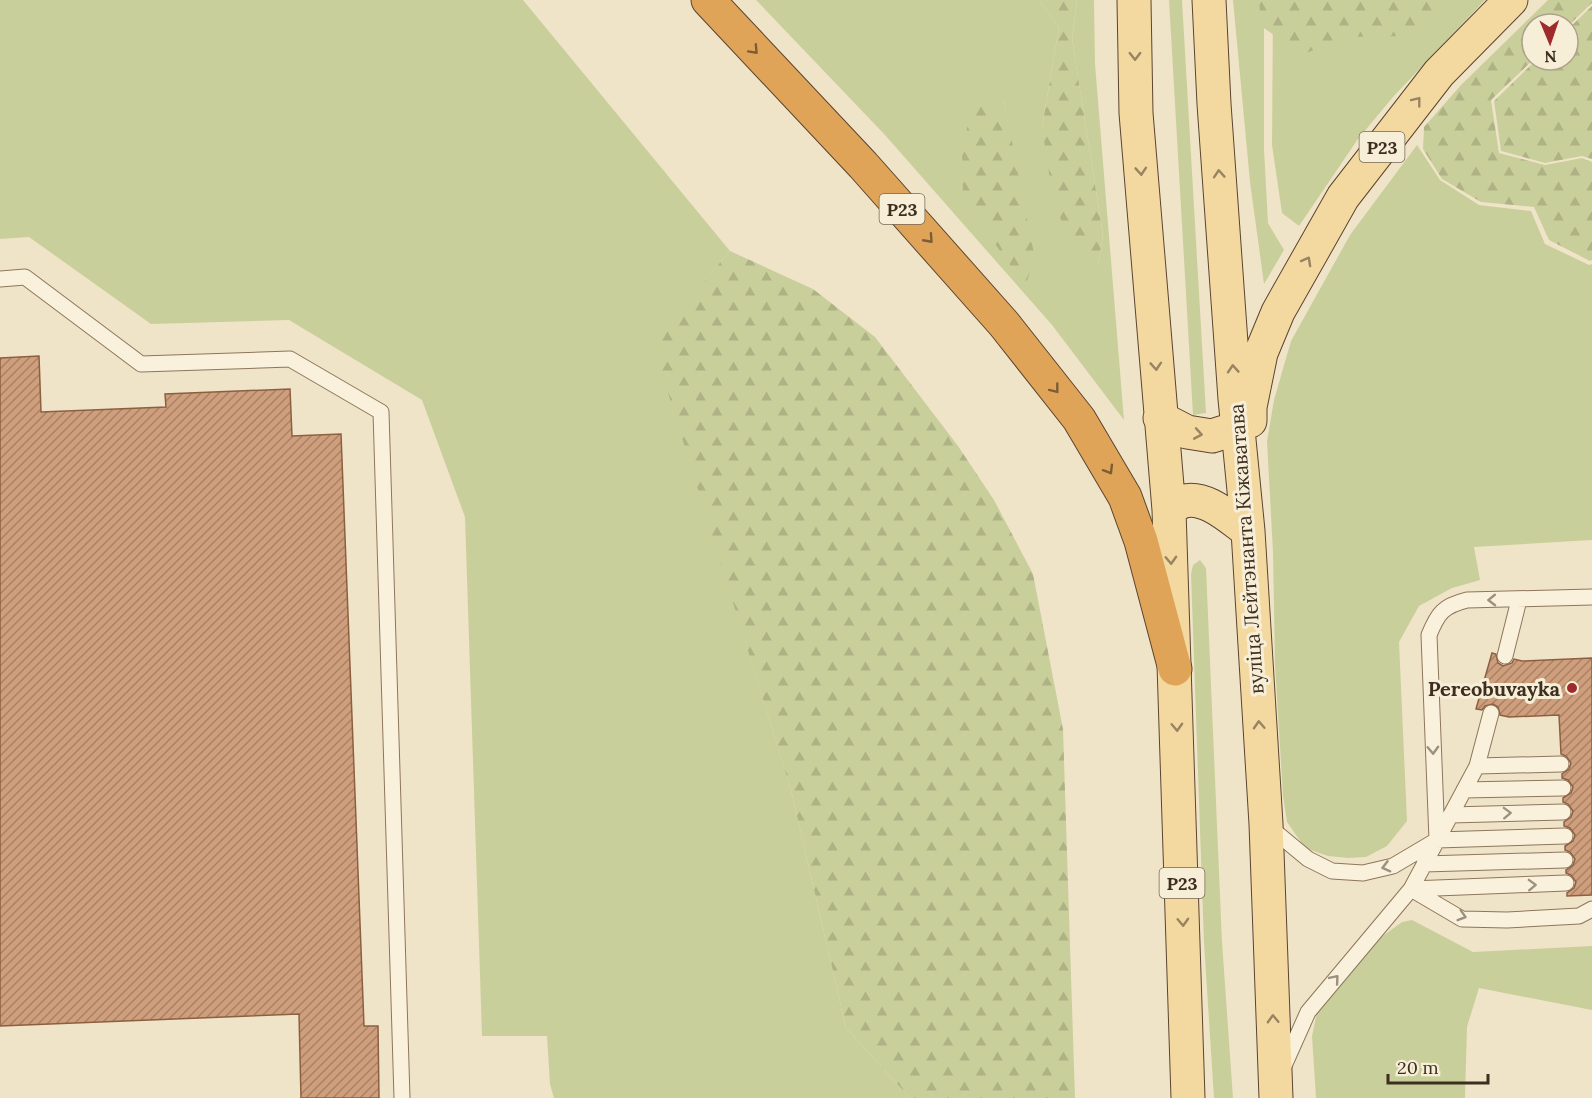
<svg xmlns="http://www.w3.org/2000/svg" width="1592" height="1098" font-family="Lora,serif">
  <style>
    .green { fill: #c9cf9b; fill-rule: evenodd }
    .forest { fill: url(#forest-firs) }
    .building { fill: url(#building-hatch); stroke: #8d5f41; stroke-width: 1.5 }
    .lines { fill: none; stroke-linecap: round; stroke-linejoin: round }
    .lane-casing { stroke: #8d765c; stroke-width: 17 }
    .primary-casing { stroke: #5b4430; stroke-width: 35 }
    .highway-casing { stroke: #5b4430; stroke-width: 35 }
    .lane { stroke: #faf1dc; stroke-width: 15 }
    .primary { stroke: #f3d9a0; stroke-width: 33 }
    .highway { stroke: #e0a458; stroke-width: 33 }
    .oneway { stroke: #7e5d36 }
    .oneway2 { stroke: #988460 }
    .oneway3 { stroke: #9c907e }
    .poi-dot { fill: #9e2a2b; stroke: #f7eed8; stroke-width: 2 }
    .labels { text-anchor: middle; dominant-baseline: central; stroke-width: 6; stroke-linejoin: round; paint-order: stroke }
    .shield { fill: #f7eed8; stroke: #756857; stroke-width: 1.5 }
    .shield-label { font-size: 18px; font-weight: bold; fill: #3d2e20 }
    .street-label { font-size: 20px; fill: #3d2e20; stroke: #f7eed8 }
    .poi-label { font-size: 20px; font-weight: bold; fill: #3d2e20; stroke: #f7eed8; text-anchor: end }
  </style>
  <defs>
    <pattern id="forest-firs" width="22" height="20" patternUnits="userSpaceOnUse" patternTransform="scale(1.5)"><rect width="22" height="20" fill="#c9cf9b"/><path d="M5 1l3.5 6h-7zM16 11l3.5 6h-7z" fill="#aeb285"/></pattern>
    <pattern id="building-hatch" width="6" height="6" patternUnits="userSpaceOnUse" patternTransform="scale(1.5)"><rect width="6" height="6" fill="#cf9f7d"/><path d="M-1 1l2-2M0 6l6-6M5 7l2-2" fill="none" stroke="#a98266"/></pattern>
  </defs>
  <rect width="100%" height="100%" fill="#f0e4c8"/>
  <path class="green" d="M 0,0 L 523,0 L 730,251 L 653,341 L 791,790 L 846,1028 L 910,1098 L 554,1098 L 550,1084 L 547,1036 L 482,1036 L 465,517 L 422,400 L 289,320 L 151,324 L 29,237 L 0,239 Z
    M 756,0 L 1039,0 L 1059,27 L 1042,127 L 1098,266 L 1103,235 L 1072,39 L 1077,0 L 1094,0 L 1095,64 L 1124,420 L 1052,325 L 885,135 ZM 1004,101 L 1013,154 L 963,199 Z
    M 1169,0 L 1182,0 L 1206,413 L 1193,415 Z
    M 1233,0 L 1264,0 L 1264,149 L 1268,223 L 1284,250 L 1264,284 L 1250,182 Z
    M 1273,0 L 1485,0 L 1393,97 L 1358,139 L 1299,226 L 1282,213 L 1272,145 Z
    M 1417,145 L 1440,180 L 1479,205 L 1531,211 L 1545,244 L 1589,265 L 1592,264 L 1592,540 L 1474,547 L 1480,580 L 1452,588 L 1419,606 L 1399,642 L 1407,821 L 1387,846 L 1366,857 L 1348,858 L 1328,856 L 1305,848 L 1287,822 L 1283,796 L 1275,665 L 1273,552 L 1267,441 L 1274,400 L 1291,341 L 1350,235 Z
    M 1200,560 L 1206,568 L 1222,942 L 1233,1098 L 1214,1098 L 1204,943 L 1191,574 L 1193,565 Z
    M 1412,920 L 1473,952 L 1592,946 L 1592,1010 L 1479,988 L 1467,1027 L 1465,1098 L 1316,1098 L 1312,1036 L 1317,1012 L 1369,946 L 1402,922 Z"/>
  <path class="forest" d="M 1039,0 L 1077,0 L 1072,39 L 1103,235 L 1098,266 L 1072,248 L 1053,199 L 1042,127 L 1059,27 Z
    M 1259,0 L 1443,0 L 1405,36 L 1343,37 L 1302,55 L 1261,26 Z
    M 1548,0 L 1592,0 L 1592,3 L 1568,26 L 1568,24 L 1532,24 L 1533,60 L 1491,100 L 1499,153 L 1545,165 L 1582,158 L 1592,162 L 1592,260 L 1590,261 L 1549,240 L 1534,207 L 1481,202 L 1442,179 L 1423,149 L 1424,127 L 1461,85 Z
    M 1592,6 L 1592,159 L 1582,156 L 1545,163 L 1501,151 L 1494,101 L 1536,60 L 1568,60 L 1568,29 Z
    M 1004,101 L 1035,259 L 1025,286 L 963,199 L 962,145 L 974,105 Z
    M 730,251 L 813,289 L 875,337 L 958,446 L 994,500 L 1033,574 L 1063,729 L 1075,1098 L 910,1098 L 846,1028 L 791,790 L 652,341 Z"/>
  <path class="building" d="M 39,356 L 41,412 L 166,407 L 165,394 L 290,389 L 292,436 L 341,434 L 364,1026 L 378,1026 L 379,1098 L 301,1098 L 299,1014 L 0,1026 L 0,358 Z
    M 1492,653 L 1496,654 L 1498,663 L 1503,666 L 1512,663 L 1514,659 L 1522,661 L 1592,658 L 1592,895 L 1567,896 L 1567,893 L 1574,888 L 1576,882 L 1571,875 L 1566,873 L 1566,870 L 1573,865 L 1575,859 L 1570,852 L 1565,850 L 1565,846 L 1573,841 L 1575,835 L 1570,828 L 1564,826 L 1564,822 L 1571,817 L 1573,811 L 1568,804 L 1563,802 L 1563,798 L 1571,793 L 1573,787 L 1568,780 L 1562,778 L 1562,774 L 1569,769 L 1571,763 L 1566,756 L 1561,754 L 1559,715 L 1509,717 L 1500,715 L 1498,707 L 1493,704 L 1485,706 L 1482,710 L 1476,709 Z"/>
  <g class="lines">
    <g class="lane-casing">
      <path id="lane" d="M 0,279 L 25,277 L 141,364 L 290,359 L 381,412 L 402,1098
        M 1505,656 L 1519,600
        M 1477,766 L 1561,764
        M 1464,790 L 1563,788
        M 1451,815 L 1563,812
        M 1267,825 L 1308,859 L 1332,871 L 1363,873 L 1393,866 L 1437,840 L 1565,836
        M 1437,840 L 1429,635 C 1438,613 1443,606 1467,600 L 1592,597
        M 1424,864 L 1565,860
        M 1411,889 L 1462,919 L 1507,920 L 1579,916 L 1592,909
        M 1411,889 L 1566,883
        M 1283,1068 L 1308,1012 L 1411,889 L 1477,766 L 1491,713"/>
    </g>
    <g class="primary-casing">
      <path id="primary" d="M 1134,0 L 1136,113 L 1169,510 L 1188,1098
        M 1209,0 L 1214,104 L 1235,399 L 1248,531 L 1266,824 L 1276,1098
        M 1160,418 L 1187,432 L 1212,436 L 1237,428
        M 1250,421 L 1250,407 L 1261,353 L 1278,312 L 1343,197 L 1439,73 L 1511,0
        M 1169,510 C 1173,507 1177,504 1181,502 C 1204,493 1231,519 1248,531"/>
    </g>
    <g class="highway-casing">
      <path id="highway" d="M 708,0 L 863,165 L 1004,324 L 1079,419 L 1125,497 L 1141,541 L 1175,669"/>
    </g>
    <use href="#lane" class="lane"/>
    <use href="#primary" class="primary"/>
    <use href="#highway" class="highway"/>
  </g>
  <defs><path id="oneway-chevron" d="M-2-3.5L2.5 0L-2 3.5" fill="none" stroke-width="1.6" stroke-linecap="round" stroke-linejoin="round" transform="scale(1.5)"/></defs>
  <g class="oneway">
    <use href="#oneway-chevron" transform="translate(754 50) rotate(47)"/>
    <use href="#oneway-chevron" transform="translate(929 239) rotate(48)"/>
    <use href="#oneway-chevron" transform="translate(1055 389) rotate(52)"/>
    <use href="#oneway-chevron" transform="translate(1109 470) rotate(59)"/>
  </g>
  <g class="oneway2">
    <use href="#oneway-chevron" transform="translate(1135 56) rotate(89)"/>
    <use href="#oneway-chevron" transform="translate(1417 101) rotate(-52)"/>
    <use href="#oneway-chevron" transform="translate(1141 171) rotate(86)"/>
    <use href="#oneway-chevron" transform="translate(1219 174) rotate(-94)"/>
    <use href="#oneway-chevron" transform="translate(1307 261) rotate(-61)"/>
    <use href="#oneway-chevron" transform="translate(1156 366) rotate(86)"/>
    <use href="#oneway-chevron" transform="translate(1233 369) rotate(-94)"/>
    <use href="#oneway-chevron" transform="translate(1198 434) rotate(10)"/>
    <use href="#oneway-chevron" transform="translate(1171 560) rotate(88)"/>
    <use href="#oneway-chevron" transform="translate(1259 725) rotate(-93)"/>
    <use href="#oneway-chevron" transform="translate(1177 727) rotate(88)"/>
    <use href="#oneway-chevron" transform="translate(1183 922) rotate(88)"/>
    <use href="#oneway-chevron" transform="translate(1273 1019) rotate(-92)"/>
  </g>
  <g class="oneway3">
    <use href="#oneway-chevron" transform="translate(1492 600) rotate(179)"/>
    <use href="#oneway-chevron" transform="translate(1433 750) rotate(88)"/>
    <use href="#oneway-chevron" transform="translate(1507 813) rotate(-2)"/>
    <use href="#oneway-chevron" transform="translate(1386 867) rotate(165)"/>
    <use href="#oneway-chevron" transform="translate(1532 885) rotate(-2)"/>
    <use href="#oneway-chevron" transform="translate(1462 916) rotate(17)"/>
    <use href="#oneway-chevron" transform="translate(1335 979) rotate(-50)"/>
  </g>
  <circle class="poi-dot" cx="1572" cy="688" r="6"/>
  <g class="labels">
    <g class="shield">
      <rect x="1359.5" y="132" width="45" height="30" rx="4.5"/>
      <rect x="879.5" y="194" width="45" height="30" rx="4.5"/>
      <rect x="1159.5" y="868" width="45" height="30" rx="4.5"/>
    </g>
    <g class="shield-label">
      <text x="1382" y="147">Р23</text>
      <text x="902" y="209">Р23</text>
      <text x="1182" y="883">Р23</text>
    </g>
    <g class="street-label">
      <text transform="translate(1246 549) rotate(-94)">вуліца Лейтэнанта Кіжаватава</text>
    </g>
    <g class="poi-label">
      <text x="1560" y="688">Pereobuvayka</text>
    </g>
  </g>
  <g transform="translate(1550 42) rotate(178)"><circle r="28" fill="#f7eed8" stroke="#ada18e" stroke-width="1.5"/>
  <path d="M0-4.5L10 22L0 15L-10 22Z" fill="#9e2a2b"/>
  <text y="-9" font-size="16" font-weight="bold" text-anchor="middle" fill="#3d2e20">N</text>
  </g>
  <path d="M1388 1074v9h100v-9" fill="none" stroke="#3d2e20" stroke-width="3"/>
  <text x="1397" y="1074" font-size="18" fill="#3d2e20" stroke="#f7eed8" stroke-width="4.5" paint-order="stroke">20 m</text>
</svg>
